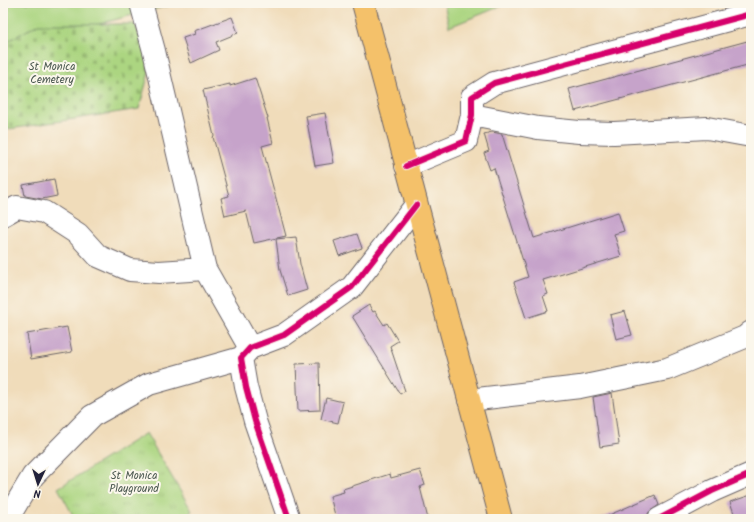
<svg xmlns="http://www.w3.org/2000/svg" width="754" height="522" font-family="Kalam,sans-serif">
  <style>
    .grass { fill: #acd581; stroke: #677c5e }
    .cemetery { fill: url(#cemetery-stones); stroke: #677c5e }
    .park { fill: url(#park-tufts); stroke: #677c5e }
    .building { fill: #c6a3ca }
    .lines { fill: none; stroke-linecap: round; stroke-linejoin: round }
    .minor-casing { stroke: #6a6367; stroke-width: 24 }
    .highway-casing { stroke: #6a6367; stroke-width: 24 }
    .minor { stroke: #fff; stroke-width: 22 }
    .highway { stroke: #f4c16a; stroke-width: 22 }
    .cycleway-casing { stroke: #fbf7ec; stroke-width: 8 }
    .cycleway { stroke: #d6006c; stroke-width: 6 }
    .labels { text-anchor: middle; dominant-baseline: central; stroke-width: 4; stroke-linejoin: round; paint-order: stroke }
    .park-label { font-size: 11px; fill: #4b5850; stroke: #fbf7ec }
  </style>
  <defs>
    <pattern id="cemetery-stones" width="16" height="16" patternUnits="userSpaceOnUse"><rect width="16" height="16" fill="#acd581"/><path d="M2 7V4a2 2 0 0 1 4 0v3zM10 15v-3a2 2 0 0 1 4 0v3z" fill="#94b770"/></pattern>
    <pattern id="park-tufts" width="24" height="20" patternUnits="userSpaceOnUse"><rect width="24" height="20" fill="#acd581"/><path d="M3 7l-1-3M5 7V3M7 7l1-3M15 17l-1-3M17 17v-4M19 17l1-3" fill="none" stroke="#94b770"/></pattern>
  </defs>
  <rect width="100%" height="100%" fill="#fbf7ec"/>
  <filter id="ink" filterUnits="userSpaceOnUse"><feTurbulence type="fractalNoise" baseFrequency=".025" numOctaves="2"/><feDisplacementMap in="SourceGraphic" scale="8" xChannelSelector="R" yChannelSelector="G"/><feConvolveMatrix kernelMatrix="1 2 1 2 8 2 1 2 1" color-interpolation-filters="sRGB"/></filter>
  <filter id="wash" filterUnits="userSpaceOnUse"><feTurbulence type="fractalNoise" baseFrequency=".012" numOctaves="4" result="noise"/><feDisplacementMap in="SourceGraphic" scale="16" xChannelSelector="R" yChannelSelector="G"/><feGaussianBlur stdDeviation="0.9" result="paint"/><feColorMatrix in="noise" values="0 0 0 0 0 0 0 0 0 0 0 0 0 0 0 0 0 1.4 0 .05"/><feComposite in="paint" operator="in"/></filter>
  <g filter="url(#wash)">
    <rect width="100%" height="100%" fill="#f0dcba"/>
    <path class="grass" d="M 3,3 L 179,3 L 3,49 Z
      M 444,3 L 509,3 L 449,27 Z"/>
    <path class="cemetery" d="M 38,24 L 135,24 L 151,65 L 139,109 L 3,130 L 3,44 Z"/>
    <path class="park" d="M 146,433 L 192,511 L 183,519 L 75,519 L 58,488 Z"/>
    <g id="blocks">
      <path class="building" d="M 232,17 L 238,33 L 216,42 L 219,50 L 191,63 L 183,38 L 195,34 L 194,31 Z
        M 751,40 L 751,64 L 575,111 L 569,89 Z
        M 255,78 L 268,118 L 267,118 L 273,143 L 262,146 L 286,236 L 254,243 L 246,211 L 225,216 L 221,198 L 229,196 L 213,137 L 214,136 L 203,90 L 230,84 L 230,86 Z
        M 325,113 L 334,163 L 315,166 L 306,116 Z
        M 492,132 L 502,134 L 534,238 L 618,212 L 624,231 L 614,234 L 621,256 L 543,280 L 548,294 L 543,296 L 548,311 L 526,318 L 514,282 L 528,277 L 494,168 L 490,170 L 484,153 L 489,151 L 484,134 Z
        M 54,179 L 57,196 L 42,199 L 25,196 L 23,185 Z
        M 357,234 L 362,248 L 339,256 L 334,241 Z
        M 296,237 L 300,264 L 307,290 L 288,296 L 280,270 L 276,239 Z
        M 369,305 L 373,312 L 375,311 L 384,325 L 387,323 L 398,341 L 390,346 L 405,391 L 400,394 L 352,316 Z
        M 625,311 L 632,335 L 616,339 L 610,315 Z
        M 67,327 L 72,352 L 31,359 L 27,334 Z
        M 319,363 L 320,410 L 298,411 L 296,364 Z
        M 612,393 L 619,444 L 600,447 L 593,397 Z
        M 326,398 L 343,402 L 338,423 L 321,419 Z
        M 420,470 L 425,485 L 420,487 L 428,519 L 336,519 L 330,496 L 344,492 L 343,489 L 390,474 L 391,478 Z
        M 655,495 L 659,505 L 649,512 L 647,516 L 641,519 L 600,519 Z
        M 751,495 L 751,519 L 736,519 L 730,502 Z"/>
    </g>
  </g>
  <g filter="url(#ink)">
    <use href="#blocks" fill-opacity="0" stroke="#6a6367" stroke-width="1"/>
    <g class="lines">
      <g class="minor-casing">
        <path id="minor" d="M 141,3 L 154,51 L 205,269 L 250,348
          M 472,115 L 538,128 L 579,132 L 614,133 L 707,128 L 751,136
          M 406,166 L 466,141 L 472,115 L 472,97 L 494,83 L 751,14
          M 3,215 L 17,207 L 44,212 L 78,234 L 98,256 L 130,270 L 159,272 L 205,269
          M 469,400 L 580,387 L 667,369 L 745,337 L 751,332
          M 10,519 L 12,511 L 33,476 L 92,416 L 149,384 L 241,358
          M 289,519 L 255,421 L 246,387 L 241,358 L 250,348 L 284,335 L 352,287 L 416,205
          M 659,519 L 712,491 L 751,474"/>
      </g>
      <g class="highway-casing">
        <path id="highway" d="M 363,3 L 501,519"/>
      </g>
      <use href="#minor" class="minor"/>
      <use href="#highway" class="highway"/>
      <g class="cycleway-casing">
        <path id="cycleway" d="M 406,166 L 466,141 L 472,115 L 472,97 L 494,83 L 751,14
          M 289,519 L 255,421 L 246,387 L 241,358 L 250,348 L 284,335 L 352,287 L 416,205
          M 659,519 L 712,491 L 751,474"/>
      </g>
      <use href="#cycleway" class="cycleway"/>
    </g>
  </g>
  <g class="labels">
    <g class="park-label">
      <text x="52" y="67">St Monica<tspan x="52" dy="13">Cemetery</tspan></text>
      <text x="134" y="476">St Monica<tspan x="134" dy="13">Playground</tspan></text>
    </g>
  </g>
  <rect width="754" height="522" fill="none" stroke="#fbf7ec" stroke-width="16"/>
  <g transform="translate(38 484) rotate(184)" stroke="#fbf7ec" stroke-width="3" paint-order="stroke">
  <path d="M0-3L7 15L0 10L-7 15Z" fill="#22223b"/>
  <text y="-6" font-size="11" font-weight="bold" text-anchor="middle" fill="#22223b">N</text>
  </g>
</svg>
